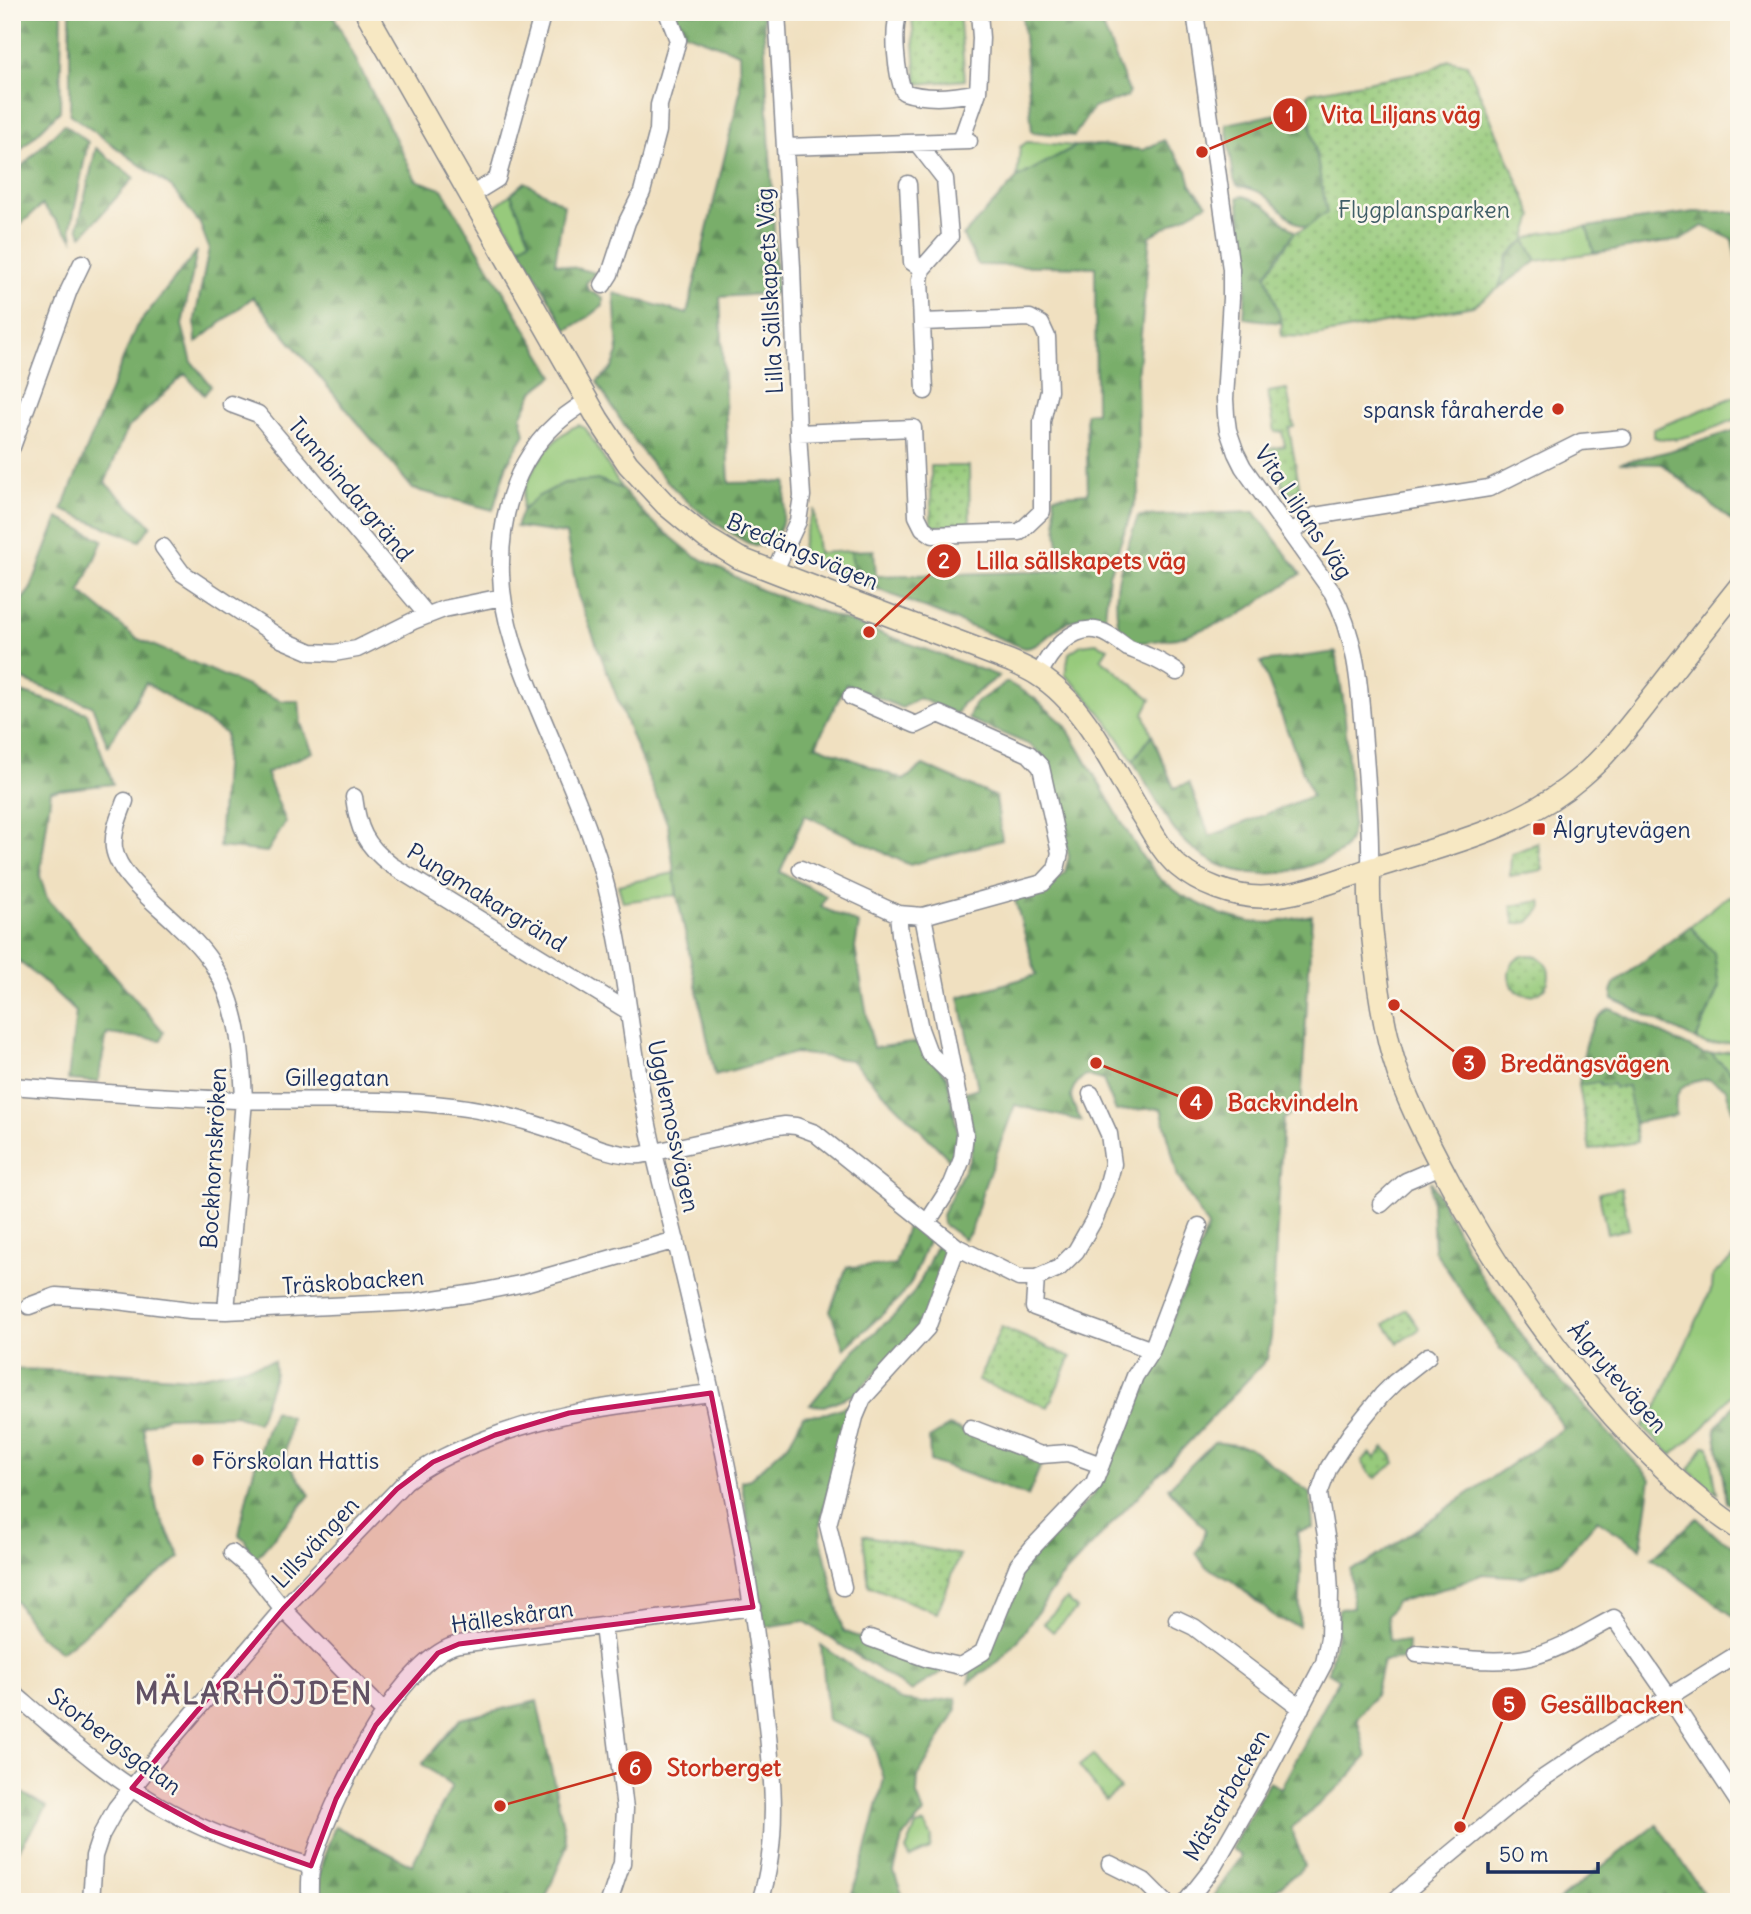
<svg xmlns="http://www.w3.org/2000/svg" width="1751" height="1914" font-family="Delius,sans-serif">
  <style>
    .grass { fill: #97ca7b; stroke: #597c6c; stroke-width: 2 }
    .forest { fill: url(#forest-firs); stroke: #4a6e64; stroke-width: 2 }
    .park { fill: url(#park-dots); stroke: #597c6c; stroke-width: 2 }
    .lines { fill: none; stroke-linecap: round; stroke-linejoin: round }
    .street-casing { stroke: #86888f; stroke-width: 19 }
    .secondary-casing { stroke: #86888f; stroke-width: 24 }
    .street { stroke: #fff; stroke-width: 16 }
    .secondary { stroke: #f7e8c3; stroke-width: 21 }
    .marked { fill: #c2185b; fill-opacity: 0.2; stroke: #c2185b; stroke-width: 5; stroke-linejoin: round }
    .poi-dot { fill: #c8321e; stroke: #fbf7ec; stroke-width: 2.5 }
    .labels { text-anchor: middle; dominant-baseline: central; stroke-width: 5; stroke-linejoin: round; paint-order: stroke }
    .park-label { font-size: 23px; fill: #405e67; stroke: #fbf7ec }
    .street-label { font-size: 23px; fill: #1b2f5e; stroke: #fbf7ec }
    .poi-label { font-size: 23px; fill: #1b2f5e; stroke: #fbf7ec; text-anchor: start }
    .district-label { font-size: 30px; font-weight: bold; letter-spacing: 2px; fill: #615165; stroke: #fbf7ec }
    .leader { fill: none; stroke: #c8321e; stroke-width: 2.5 }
    .callout-dot { fill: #c8321e; stroke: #fbf7ec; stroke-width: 2.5 }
    .mark-label { font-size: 21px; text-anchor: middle; font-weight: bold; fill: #fff }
    .callout-label { font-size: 24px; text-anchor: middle; font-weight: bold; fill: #c8321e; stroke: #fbf7ec; stroke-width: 5; stroke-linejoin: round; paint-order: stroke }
  </style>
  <defs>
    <pattern id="forest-firs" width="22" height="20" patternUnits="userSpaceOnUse" patternTransform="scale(1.75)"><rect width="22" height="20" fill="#79ae6b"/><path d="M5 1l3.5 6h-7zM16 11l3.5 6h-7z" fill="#628e5b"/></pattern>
    <pattern id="park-dots" width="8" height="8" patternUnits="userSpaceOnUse" patternTransform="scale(1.75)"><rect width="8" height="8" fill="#97ca7b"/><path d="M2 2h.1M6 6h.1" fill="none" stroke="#7aa468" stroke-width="1.8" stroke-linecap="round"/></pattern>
  </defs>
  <rect width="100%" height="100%" fill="#fbf7ec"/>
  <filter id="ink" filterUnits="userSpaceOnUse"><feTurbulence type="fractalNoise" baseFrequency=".0143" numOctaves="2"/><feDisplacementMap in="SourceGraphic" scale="14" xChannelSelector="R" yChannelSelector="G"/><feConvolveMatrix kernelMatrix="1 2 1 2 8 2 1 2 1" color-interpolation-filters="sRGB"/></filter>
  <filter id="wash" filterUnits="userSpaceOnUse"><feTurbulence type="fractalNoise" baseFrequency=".00686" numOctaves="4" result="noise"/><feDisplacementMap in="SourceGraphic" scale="28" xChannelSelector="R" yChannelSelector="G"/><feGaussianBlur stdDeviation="1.57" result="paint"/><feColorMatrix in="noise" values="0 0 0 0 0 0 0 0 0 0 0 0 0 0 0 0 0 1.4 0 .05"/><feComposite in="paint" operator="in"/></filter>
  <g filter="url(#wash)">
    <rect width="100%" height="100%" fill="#f0e0c0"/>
    <path class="grass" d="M 1027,142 L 1076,146 L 1017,178 L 1020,147 Z
      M 511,194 L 530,240 L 520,247 L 495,206 Z
      M 1587,227 L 1594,253 L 1537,261 L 1525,240 L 1541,233 Z
      M 1739,395 L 1739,418 C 1718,426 1675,446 1654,437 L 1654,429 Z
      M 579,425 L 586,429 L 622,489 L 600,480 L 537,497 L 522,511 C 523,504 522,496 525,489 C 533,465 555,433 579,425 Z
      M 814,509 L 818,553 L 851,551 L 855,580 C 842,576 804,568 802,552 C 801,539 810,521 814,509 Z
      M 1096,643 L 1108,648 L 1101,659 L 1151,699 L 1144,713 L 1152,735 L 1133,761 C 1112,727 1095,702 1065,675 L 1069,653 L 1081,645 Z
      M 674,873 L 677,895 L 623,902 L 618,885 Z
      M 1730,896 L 1734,898 L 1739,924 L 1739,1042 L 1707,1045 L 1696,1040 L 1719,987 L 1690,926 L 1723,900 Z
      M 1739,1050 L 1739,1080 L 1711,1054 Z
      M 1736,1255 L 1739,1303 L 1739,1386 L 1705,1426 L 1672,1455 L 1642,1427 L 1655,1410 L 1712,1288 L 1713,1275 Z
      M 1704,1446 L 1709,1446 L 1717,1493 L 1689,1470 Z
      M 1067,1599 L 1077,1609 L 1053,1632 L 1043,1623 Z
      M 1093,1755 L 1120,1789 L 1106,1800 L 1079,1766 Z
      M 924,1824 L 932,1837 L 930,1849 L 910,1858 L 906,1850 L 916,1826 Z"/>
    <path class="forest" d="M 23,12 L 62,12 L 60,111 L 12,158 L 12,24 Z
      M 70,12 L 329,12 L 335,18 L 416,180 L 442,189 L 554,376 L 533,392 L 521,417 L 525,434 L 507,464 L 493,510 L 413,489 L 253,297 L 196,343 L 195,319 L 209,248 L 200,224 L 172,188 L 70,114 Z
      M 674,12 L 763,12 L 777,293 L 720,297 L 729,483 L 786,482 C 785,499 786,545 761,546 C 750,546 740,538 731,533 C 668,496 634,444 597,382 L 612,368 L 618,353 L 614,293 L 687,314 L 740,92 L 739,53 L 685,33 Z
      M 1022,12 L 1099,12 L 1103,26 L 1129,92 L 1126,97 L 1093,108 L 1074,136 L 1032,132 Z
      M 1308,108 L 1327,213 L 1312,223 L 1309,229 C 1291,223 1279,205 1264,195 C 1256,189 1246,188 1237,185 L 1234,179 L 1226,124 Z
      M 64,124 L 88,142 L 71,227 L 73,239 L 42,205 L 12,232 L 12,176 Z
      M 1164,140 L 1187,170 L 1191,185 L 1207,204 L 1150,236 L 1137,378 L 1139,491 L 1109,575 L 1105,617 C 1092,617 1079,617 1066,623 C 1051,630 1041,648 1024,648 L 855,580 L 851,551 L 874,550 L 876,576 L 1061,571 L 1054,496 L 1088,493 L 1086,413 L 1096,412 L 1095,267 L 978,265 L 963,236 L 1017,178 L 1076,146 L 1100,145 L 1143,150 Z
      M 96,148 L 134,178 L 82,236 L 78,227 Z
      M 525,182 L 564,205 L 555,263 L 596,273 L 586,283 L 588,290 L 603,298 L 603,306 L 590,316 L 567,330 L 520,247 L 530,240 L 511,194 Z
      M 1244,196 L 1265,205 L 1295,232 L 1266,275 L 1282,323 L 1244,318 L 1247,270 L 1238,197 Z
      M 1694,212 L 1732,212 L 1739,215 L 1739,273 L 1732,239 L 1703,226 L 1681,240 L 1594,253 L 1587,227 Z
      M 1525,240 L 1537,261 L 1499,288 L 1508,256 Z
      M 197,251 L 182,325 L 192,362 L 211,386 L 204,395 L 185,374 L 127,429 L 105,483 L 151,525 L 140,541 L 62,510 L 136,327 Z
      M 1739,429 L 1739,527 L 1662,464 L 1619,463 L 1666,452 Z
      M 600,480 L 622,489 L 648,518 L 693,555 L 761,590 L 999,676 L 962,704 L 957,714 L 919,698 L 902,708 L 846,684 L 816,745 L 904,780 L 923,765 L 996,797 L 1002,840 L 910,865 L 805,815 L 780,872 L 826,896 L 821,907 L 859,924 L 855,948 L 873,1048 L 918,1042 L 947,1077 L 960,1144 L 953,1163 L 851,1060 L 795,1053 L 715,1075 L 677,895 L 668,825 L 635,745 L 578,596 L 566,534 L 516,527 L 522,511 L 537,497 L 564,483 Z
      M 1255,512 L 1301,574 L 1236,617 L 1178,638 L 1137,643 L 1120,632 C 1109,588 1124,557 1138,516 Z
      M 58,518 L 103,540 L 80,592 L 136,638 L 282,701 L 299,701 L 301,724 L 313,752 L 266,773 L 286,822 L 267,852 L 219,847 L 226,734 L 146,683 L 108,746 L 92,706 L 12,676 L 12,612 L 30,590 Z
      M 1336,652 L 1344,705 L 1353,824 C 1347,855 1340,854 1311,865 C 1260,884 1210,872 1175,831 C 1169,824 1165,815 1161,808 C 1151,792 1142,777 1133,761 L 1152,735 L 1174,788 L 1189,783 L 1210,836 L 1312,796 L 1261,662 Z
      M 1007,682 L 1033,697 L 1065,725 L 1141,855 L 1159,878 L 1183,896 L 1220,914 L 1250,922 L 1272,923 L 1312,915 L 1301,1108 L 1283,1119 L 1271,1338 L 1267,1359 L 1060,1579 L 1017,1642 L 999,1661 L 969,1682 L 971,1667 L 1023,1568 L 1094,1494 L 1139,1383 L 1160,1351 L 1208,1227 L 1178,1177 L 1161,1108 L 1116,1111 L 1103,1080 L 1085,1075 C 1065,1092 1069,1101 1082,1121 L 1015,1105 L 984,1187 L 971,1232 L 964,1239 L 943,1224 L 942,1215 L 970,1158 L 973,1134 L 965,1092 L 978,1088 L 959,997 L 1036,975 L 1014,896 L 1049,886 L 1065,872 L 1069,857 L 1050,770 L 1042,755 L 1030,745 L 968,719 L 974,704 Z
      M 12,689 L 87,713 L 113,784 L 51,791 L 40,876 L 47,898 L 164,1032 L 161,1040 L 107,1034 L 98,1082 L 68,1080 L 76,1012 L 41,979 L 12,956 Z
      M 1690,926 L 1714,953 L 1719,987 L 1696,1040 L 1613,999 L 1611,991 L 1614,984 Z
      M 1611,1009 L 1703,1054 L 1711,1054 L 1739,1080 L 1739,1113 L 1733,1113 L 1726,1089 L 1708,1079 C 1683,1083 1673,1088 1676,1115 L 1634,1123 L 1627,1086 L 1614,1089 L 1600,1086 L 1599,1082 L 1579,1085 C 1582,1064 1586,1016 1611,1009 Z
      M 1431,1181 L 1478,1271 L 1531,1349 L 1651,1479 L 1641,1548 L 1597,1520 L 1561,1561 L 1522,1577 L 1483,1574 L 1453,1586 L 1396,1602 L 1387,1616 L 1389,1640 L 1408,1642 L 1407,1659 L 1383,1661 L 1375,1695 L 1357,1718 L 1367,1757 L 1340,1786 L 1291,1828 L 1305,1866 L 1261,1902 L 1210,1902 L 1241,1856 L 1231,1849 L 1269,1782 L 1281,1788 L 1339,1679 L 1328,1672 L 1336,1637 L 1339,1609 L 1353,1608 L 1350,1569 L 1364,1565 L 1564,1428 L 1520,1364 L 1501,1350 L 1434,1250 Z
      M 909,1220 L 930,1236 L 912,1281 L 900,1298 L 844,1349 L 830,1310 L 847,1267 L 895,1265 Z
      M 941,1242 L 949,1249 L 926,1314 L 910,1337 L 855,1394 L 824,1406 L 810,1405 L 855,1350 L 898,1312 L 911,1296 L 920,1282 L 936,1246 Z
      M 274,1361 L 275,1373 L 258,1423 L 235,1415 L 166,1417 L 143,1427 L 157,1510 L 180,1557 L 61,1652 L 39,1636 L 12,1596 L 12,1369 L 86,1371 L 192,1378 Z
      M 1739,1399 L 1739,1509 L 1727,1502 L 1715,1429 Z
      M 849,1405 L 820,1525 L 821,1539 L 843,1631 L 945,1670 L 911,1691 L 804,1621 L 763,1627 L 753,1551 L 741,1481 L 750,1479 L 790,1442 L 803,1416 L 827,1413 Z
      M 274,1411 L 290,1417 L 285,1458 L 310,1495 L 253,1562 L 245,1540 L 239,1535 C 247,1492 257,1452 274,1411 Z
      M 949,1426 L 1043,1460 L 1028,1496 L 930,1461 L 929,1438 Z
      M 1214,1442 L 1249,1447 L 1310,1493 L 1313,1528 L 1297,1532 L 1301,1567 L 1299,1626 L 1278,1619 L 1232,1581 L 1205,1566 L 1196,1553 L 1201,1545 L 1205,1529 L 1168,1488 Z
      M 1697,1518 L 1715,1535 L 1739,1549 L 1739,1620 L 1652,1558 Z
      M 821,1645 L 900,1700 L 923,1703 L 956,1698 L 957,1709 L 918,1777 L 917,1795 L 924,1813 L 902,1839 L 894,1872 L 905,1902 L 849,1902 L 864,1858 L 884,1779 L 871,1737 L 828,1721 Z
      M 537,1701 L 567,1845 L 544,1902 L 372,1902 L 371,1898 L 315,1901 L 322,1863 L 335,1826 L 412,1865 L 452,1786 L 422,1764 L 460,1719 Z
      M 12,1787 L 47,1807 L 12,1860 Z
      M 1657,1824 L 1709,1902 L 1556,1902 Z"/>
    <path class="park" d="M 959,12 L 965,80 L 917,84 L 912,16 Z
      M 1449,60 L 1467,64 L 1533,216 L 1525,240 L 1508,256 L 1499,288 L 1473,306 L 1310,337 L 1281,336 L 1282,323 L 1266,275 L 1295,232 C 1312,228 1312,220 1327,213 L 1308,108 L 1308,93 L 1430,70 Z
      M 1287,389 L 1294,427 L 1289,428 L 1300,490 L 1284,493 L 1281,476 L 1273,477 L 1268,449 L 1285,446 L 1282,431 L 1275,432 L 1268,392 Z
      M 931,466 L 969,466 L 970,526 L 931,526 Z
      M 1538,843 L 1543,870 L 1510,876 L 1511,854 Z
      M 1541,901 L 1542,908 L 1529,922 L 1515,924 L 1511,906 Z
      M1509 975a20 20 0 1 1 40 0a20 20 0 1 1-40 0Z
      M 1599,1082 L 1600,1086 L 1613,1084 L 1614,1088 L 1628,1086 L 1637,1142 L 1590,1150 L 1579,1085 Z
      M 1621,1188 L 1629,1229 L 1607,1234 L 1599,1193 Z
      M 1406,1309 L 1420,1329 L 1398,1343 L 1385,1324 Z
      M 1001,1327 L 1071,1357 L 1048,1407 L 978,1381 Z
      M 1384,1448 L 1392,1455 L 1395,1463 L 1376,1478 L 1369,1473 L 1362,1461 L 1370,1453 L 1375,1458 Z
      M 863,1535 L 960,1555 L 937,1613 L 869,1586 Z"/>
  </g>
  <g filter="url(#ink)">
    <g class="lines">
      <g class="street-casing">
        <path id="street" d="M 899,12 C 892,31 896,74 904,92 C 927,100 955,97 978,92
          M 1195,12 L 1231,269 L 1231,298 L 1225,399 L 1226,415 L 1228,430 L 1236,453 L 1243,467 L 1332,592 C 1360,643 1360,699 1365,756 C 1368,794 1371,831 1370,870
          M 961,141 L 978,92 L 981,38 L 979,12
          M 917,143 L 945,179 L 950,237 L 922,269 L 920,280 L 925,391
          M 785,147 L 969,141
          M 908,184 L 912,262 L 922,269
          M 471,195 L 497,179 L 543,12
          M 603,285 L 610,274 L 627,222 L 642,192 L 658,131 L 659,105 L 678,40 L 667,12
          M 588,401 C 523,437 499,502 501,574 C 502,622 521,667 539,710 C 561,763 586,816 602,871 C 625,952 629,1038 647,1120 C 655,1161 666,1201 676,1242 C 712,1391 746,1539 763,1691 C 771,1763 782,1831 760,1902
          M 231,404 L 258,414 L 427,615
          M 798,433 L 913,428 L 917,516 L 923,528 L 933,535 L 1020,532 L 1042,511 L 1042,421 L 1049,391 L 1047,337 L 1041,324 L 1030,318 L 922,322
          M 12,447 L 69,290 L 82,263
          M 1290,533 L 1315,516 L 1489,488 L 1581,442 L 1623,438
          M 163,547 L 182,573 L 283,640 L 311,652 L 334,653 L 357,649 L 413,621 L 444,609 L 502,597
          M 774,572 L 798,521 L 802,496 L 798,433 L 792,267 L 777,12
          M 1039,675 C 1049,653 1072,623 1100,631 C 1111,634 1119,642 1128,648 C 1135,651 1142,653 1148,656 C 1158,660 1168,666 1177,672
          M 354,797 C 358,829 365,845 391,865 L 628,1011
          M 125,801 C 120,815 112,832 114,848 C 118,876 158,905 178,925 C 191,937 204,950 213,965 C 239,1005 242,1054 244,1100 L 226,1311
          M 801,869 L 898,914 L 923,916 L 1043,883 L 1056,869 L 1060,853 L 1041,767 L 1029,754 L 939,714 L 916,725 L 851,697
          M 898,914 L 900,934 L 920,1029 L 929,1053 L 955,1078
          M 923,916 L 965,1134 L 962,1159 L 952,1184 L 927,1223
          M 12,1086 C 88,1092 164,1098 240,1100 C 311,1102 382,1097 452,1106 C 486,1110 518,1118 550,1129 C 580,1139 609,1157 641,1155 L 771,1127 L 785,1125 L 796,1126 L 815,1133 L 957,1247 L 1019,1278 L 1036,1278 L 1059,1268 L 1076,1251 L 1095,1218 L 1106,1191 L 1113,1164 L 1109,1134 L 1091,1094
          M 1381,1204 L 1406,1181 L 1441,1166
          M 1036,1278 L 1034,1307 L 1152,1350
          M 29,1306 L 56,1296 L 101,1299 L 190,1310 L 226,1311 L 414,1302 L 475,1293 L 525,1283 L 676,1240
          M 971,1428 L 1041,1455 L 1068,1453 L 1101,1465
          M 232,1553 L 252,1570 L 283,1609 L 384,1712
          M 843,1587 L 828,1525 L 855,1417 L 863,1398 L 927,1328 L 957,1247
          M 1177,1619 L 1194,1627 L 1301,1708
          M 603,1626 L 625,1809 L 622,1863 L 609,1902
          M 870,1638 L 928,1659 L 960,1666 L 983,1652 L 1018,1565 L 1032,1548 L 1094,1483 L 1135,1376 L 1152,1350 L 1199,1226
          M 1417,1654 C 1453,1657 1494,1665 1530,1657 C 1560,1650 1587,1632 1614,1618 L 1669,1697 L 1739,1803
          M 12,1692 C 60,1733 115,1782 171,1812 C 215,1836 263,1852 311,1866
          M 1110,1864 L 1144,1881 L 1165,1902
          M 91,1902 L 94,1856 L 101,1835 L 116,1808 L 170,1741 L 283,1609 L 406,1481 C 430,1462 457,1450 486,1439 C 559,1410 633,1403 711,1393
          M 310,1902 C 310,1890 309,1876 312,1865 C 327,1808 399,1657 459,1644 L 753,1607
          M 1186,1902 L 1212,1869 L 1258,1789 L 1324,1663 L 1329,1638 L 1330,1593 L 1327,1542 L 1319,1494 L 1329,1467 L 1351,1433 L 1382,1395 L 1395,1382 L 1428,1356
          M 1393,1902 L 1539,1781 L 1606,1736 L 1739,1653"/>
      </g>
      <g class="secondary-casing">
        <path id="secondary" d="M 366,12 L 598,419 L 628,464 L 666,505 L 706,538 L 739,558 L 806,584 L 1010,661 C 1019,665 1029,669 1038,675 C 1085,704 1113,768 1141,814 C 1152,831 1162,852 1178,866 C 1199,884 1233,897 1261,897 C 1299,896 1338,880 1373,868 C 1445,845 1521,829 1580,778 C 1610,753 1633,721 1657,691 C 1684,656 1711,622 1739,587
          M 1370,870 C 1368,896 1371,922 1374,949 C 1378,991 1384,1032 1398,1073 C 1412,1111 1431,1147 1450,1183 C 1496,1268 1549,1343 1613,1416 C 1651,1457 1692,1498 1739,1529"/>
      </g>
      <use href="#street" class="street"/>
      <use href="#secondary" class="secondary"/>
    </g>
  </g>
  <path class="marked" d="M 711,1393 L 753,1607 L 459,1644 L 438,1653 L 376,1725 L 336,1799 L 311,1866 L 209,1830 L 132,1788 L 283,1609 L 397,1489 L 433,1462 L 495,1435 L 569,1413 Z"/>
  <g class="poi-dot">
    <circle cx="1558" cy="409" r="7"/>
    <rect x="1532" y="822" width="14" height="14" rx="3.5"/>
    <circle cx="198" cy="1460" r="7"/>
  </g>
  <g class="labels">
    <g class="park-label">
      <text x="1424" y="209">Flygplansparken</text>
    </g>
    <g class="street-label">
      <text transform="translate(769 291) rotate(-93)">Lilla Sällskapets Väg</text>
      <text transform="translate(351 489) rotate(50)">Tunnbindargränd</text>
      <text transform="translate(1304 512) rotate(56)">Vita Liljans Väg</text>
      <text transform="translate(803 551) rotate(23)">Bredängsvägen</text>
      <text transform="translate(487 897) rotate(32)">Pungmakargränd</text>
      <text x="337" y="1077">Gillegatan</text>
      <text transform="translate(674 1126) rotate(78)">Ugglemossvägen</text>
      <text transform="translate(213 1158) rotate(-87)">Bockhornskröken</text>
      <text transform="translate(353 1281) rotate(-4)">Träskobacken</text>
      <text transform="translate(1618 1377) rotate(49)">Ålgrytevägen</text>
      <text transform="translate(315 1542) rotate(-47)">Lillsvängen</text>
      <text transform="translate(512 1616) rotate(-8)">Hälleskåran</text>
      <text transform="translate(115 1741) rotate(37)">Storbergsgatan</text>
      <text transform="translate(1226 1795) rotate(-60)">Mästarbacken</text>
    </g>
    <g class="poi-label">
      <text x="1544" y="409" text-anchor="end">spansk fåraherde</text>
      <text x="1553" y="829">Ålgrytevägen</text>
      <text x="212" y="1460">Förskolan Hattis</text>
    </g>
    <g class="district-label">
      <text x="254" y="1693">MÄLARHÖJDEN</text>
    </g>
  </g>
  <path class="leader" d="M1202 152L1290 115M869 632L944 561M1394 1005L1469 1063M1096 1063L1196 1103M1460 1827L1509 1704M500 1806L635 1768"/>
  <g class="callout-dot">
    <circle cx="1202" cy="152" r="7"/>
    <circle cx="869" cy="632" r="7"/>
    <circle cx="1394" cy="1005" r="7"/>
    <circle cx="1096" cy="1063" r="7"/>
    <circle cx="1460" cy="1827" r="7"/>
    <circle cx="500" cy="1806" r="7"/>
    <circle cx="1290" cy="115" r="18"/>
    <circle cx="944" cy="561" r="18"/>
    <circle cx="1469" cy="1063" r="18"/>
    <circle cx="1196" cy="1103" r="18"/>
    <circle cx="1509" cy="1704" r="18"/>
    <circle cx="635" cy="1768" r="18"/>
  </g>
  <g class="mark-label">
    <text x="1290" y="122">1</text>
    <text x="944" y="568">2</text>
    <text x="1469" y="1071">3</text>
    <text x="1196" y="1110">4</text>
    <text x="1509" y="1712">5</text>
    <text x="635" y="1775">6</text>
  </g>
  <g class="callout-label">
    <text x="1401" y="123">Vita Liljans väg</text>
    <text x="1081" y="569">Lilla sällskapets väg</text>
    <text x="1585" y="1072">Bredängsvägen</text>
    <text x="1293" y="1111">Backvindeln</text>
    <text x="1612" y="1713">Gesällbacken</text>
    <text x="724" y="1776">Storberget</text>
  </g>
  <rect width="1751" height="1914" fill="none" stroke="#fbf7ec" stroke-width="42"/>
  <path d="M1488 1862v10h110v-10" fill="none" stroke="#1b2f5e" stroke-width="3.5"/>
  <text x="1499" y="1862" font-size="21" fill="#1b2f5e" stroke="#fbf7ec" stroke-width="5" paint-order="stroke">50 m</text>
</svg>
